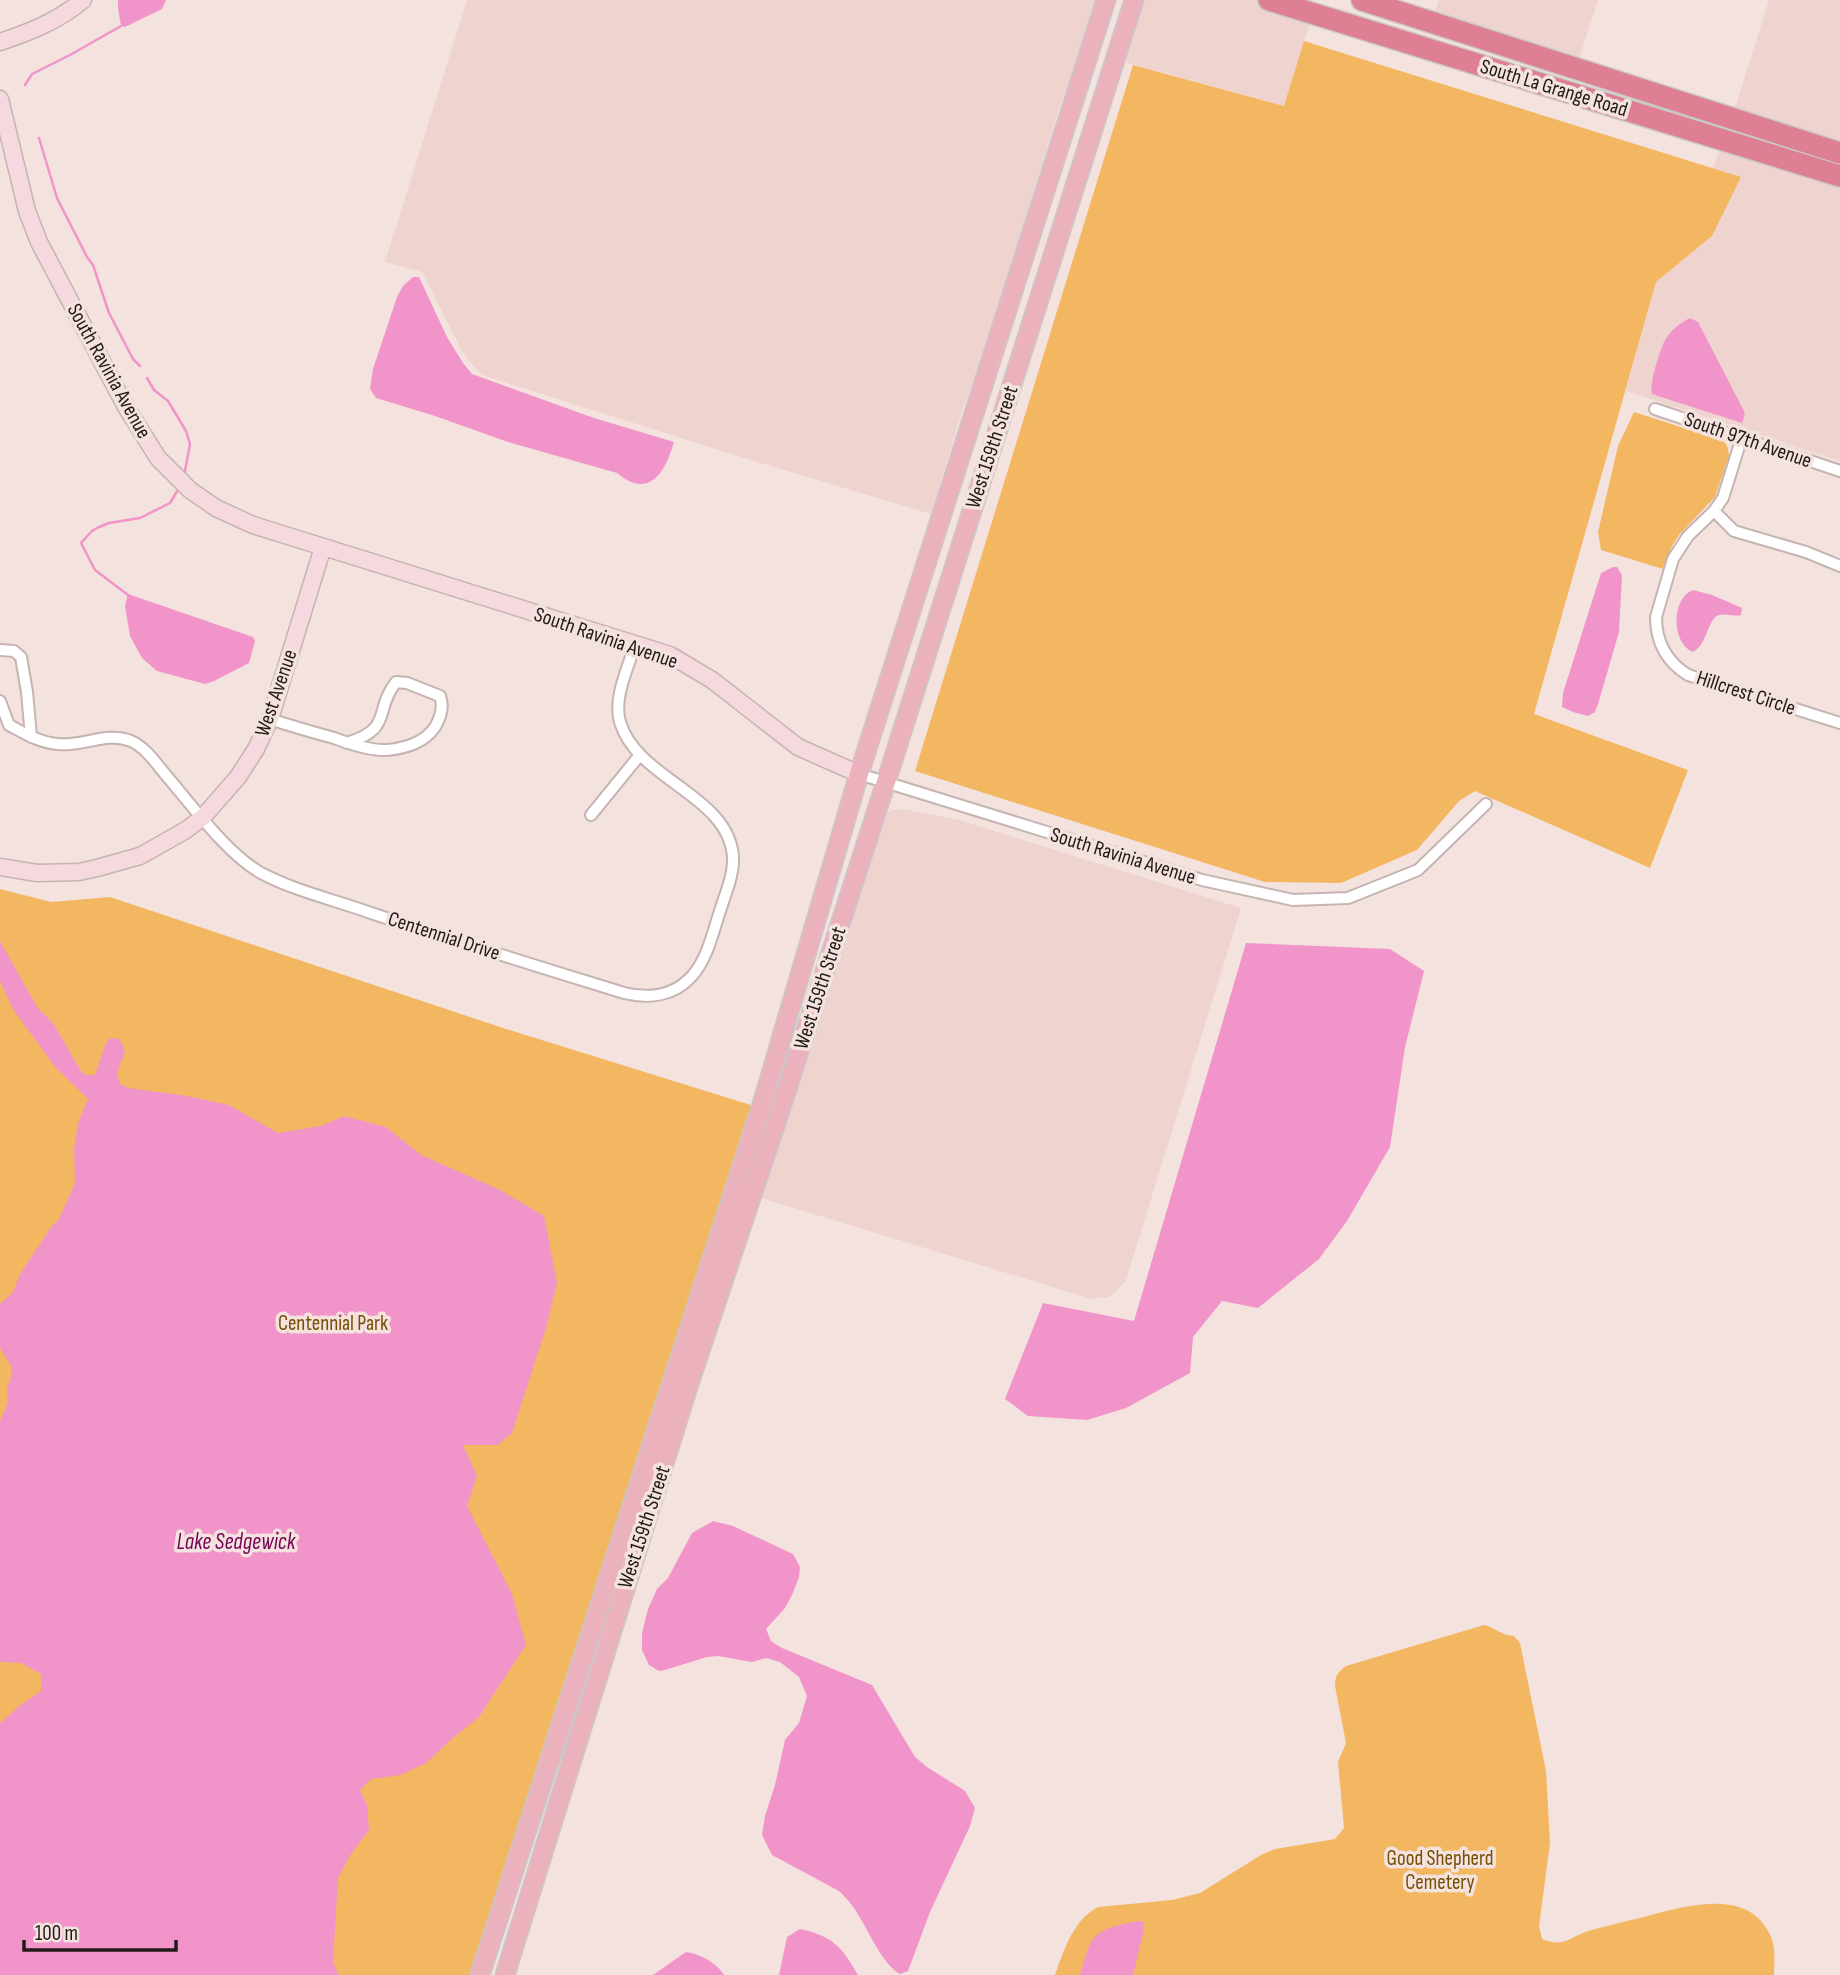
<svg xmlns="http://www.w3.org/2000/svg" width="1840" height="1975" font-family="'Sofia Sans Condensed',sans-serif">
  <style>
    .built { fill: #eed3cf }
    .green { fill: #f3b762 }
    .water { fill: #f094c9 }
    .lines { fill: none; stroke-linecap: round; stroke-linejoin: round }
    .stream { stroke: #f094c9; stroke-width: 2.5 }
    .street-casing { stroke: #c5b4b1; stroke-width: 14 }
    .secondary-casing { stroke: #c5b4b1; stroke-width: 19 }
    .primary-casing { stroke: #c9c8c8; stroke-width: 21 }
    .highway-casing { stroke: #c9c8c8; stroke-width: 24 }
    .street { stroke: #fff; stroke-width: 10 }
    .secondary { stroke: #f5d9df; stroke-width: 16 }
    .primary { stroke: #ebb2be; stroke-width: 18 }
    .highway { stroke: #de7f93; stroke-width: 21 }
    .labels { text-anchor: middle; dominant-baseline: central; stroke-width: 7; stroke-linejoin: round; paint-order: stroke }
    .street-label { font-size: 21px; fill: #1f1918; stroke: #f4e2df }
    .park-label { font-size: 21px; fill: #764e04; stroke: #f4e2df }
    .water-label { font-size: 23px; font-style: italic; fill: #760455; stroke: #f4e2df }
  </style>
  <rect width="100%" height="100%" fill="#f4e2df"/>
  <path class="built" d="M 467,0 L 1095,0 L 1085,44 L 1061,103 L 1028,209 L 1029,214 L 1006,296 L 962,411 L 931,514 L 741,457 L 485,376 L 473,366 L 462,351 L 422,272 L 385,262 Z
    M 1137,0 L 1259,0 L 1313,17 L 1304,41 L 1285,106 L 1117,60 Z
    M 1439,0 L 1598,0 L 1577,65 L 1433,18 Z
    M 1769,0 L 1840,0 L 1840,461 L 1626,391 L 1656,282 L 1712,236 L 1740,177 L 1713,168 L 1735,108 Z
    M 903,809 L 959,820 L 1241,908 L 1126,1280 L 1117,1291 L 1108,1297 L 1092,1299 L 758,1197 L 884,815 L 891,810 Z"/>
  <path class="green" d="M 1304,41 L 1741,177 L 1712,236 L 1656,282 L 1534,714 L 1688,770 L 1650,868 L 1475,791 L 1459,801 L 1417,850 L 1341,883 L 1265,882 L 915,771 L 1133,65 L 1284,106 Z
    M 1634,412 L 1721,440 C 1728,444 1728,448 1729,456 L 1715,497 L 1679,535 L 1672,546 L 1663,569 L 1601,550 L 1598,532 L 1618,446 Z
    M 0,889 L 51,902 L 110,897 L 506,1029 L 754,1106 L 473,1975 L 0,1975 Z
    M 1484,1625 C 1497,1628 1499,1635 1514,1636 L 1520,1643 L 1546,1771 L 1550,1843 L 1539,1926 L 1542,1939 C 1564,1948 1568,1938 1588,1931 C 1605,1926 1623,1922 1640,1918 C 1682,1907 1749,1885 1771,1937 C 1776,1948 1774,1964 1774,1975 L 1055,1975 C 1064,1950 1073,1920 1098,1907 L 1172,1900 L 1200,1893 L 1261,1855 L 1275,1849 L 1335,1839 L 1344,1828 L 1338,1762 L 1346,1743 L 1335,1686 C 1335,1676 1338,1672 1346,1666 Z"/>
  <path class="water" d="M 118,0 L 166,0 L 162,9 L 125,27 L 121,26 L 118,8 Z
    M 413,277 L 419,277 L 447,337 L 463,363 L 472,374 L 594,418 L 674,442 C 668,462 657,492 631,482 C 626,480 621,476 617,473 L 508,442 L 435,416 L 376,398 L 370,389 L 373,369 L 397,297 L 403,286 Z
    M 1690,318 L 1698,322 L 1745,413 L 1742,423 L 1652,394 C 1649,384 1660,350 1665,340 C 1671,330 1680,323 1690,318 Z
    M 1613,567 L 1617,567 L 1622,575 L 1619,632 L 1598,704 L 1595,712 L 1588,716 L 1573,712 L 1562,707 L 1563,693 L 1601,573 Z
    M 1693,590 L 1712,595 L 1742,608 L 1741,615 C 1734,617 1725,613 1719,615 C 1707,619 1708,644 1693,652 C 1671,643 1671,598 1693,590 Z
    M 128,594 L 253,637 L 255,641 L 249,663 L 214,681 L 205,684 L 157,671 L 142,658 L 130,636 L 125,606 Z
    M 0,941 L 37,1007 L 53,1023 L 81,1071 L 85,1075 L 95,1075 L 105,1046 L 108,1039 L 117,1038 L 122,1043 L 125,1053 C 120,1064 115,1071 120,1084 L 128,1088 L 187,1096 L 229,1105 L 278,1133 L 321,1126 L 344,1116 L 386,1127 L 421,1155 L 498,1189 L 544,1216 L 557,1283 L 546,1328 L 512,1433 L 498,1445 L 463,1445 L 477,1476 L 467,1506 L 512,1594 L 526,1645 L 479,1717 L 453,1738 L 426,1763 L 400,1775 L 371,1779 L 360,1790 L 367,1805 L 369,1830 L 351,1854 L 338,1878 L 333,1963 L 339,1975 L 0,1975 L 0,1723 L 22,1704 L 41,1691 L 41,1674 L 21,1663 L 0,1662 L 0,1421 L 8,1403 L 7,1389 L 11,1376 L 11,1366 L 0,1348 L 0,1304 L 13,1292 L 20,1274 L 52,1226 L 59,1219 L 75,1183 L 74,1149 L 78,1123 L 88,1099 L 55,1067 L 13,1009 L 0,981 Z
    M 1246,943 L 1390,949 L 1424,971 L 1405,1047 L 1390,1147 L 1347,1221 L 1319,1259 L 1258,1308 L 1222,1301 L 1193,1337 L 1190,1373 L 1126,1408 L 1087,1420 L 1028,1416 L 1005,1399 L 1043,1303 L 1134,1321 Z
    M 713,1521 L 733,1526 L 793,1554 L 800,1567 L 799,1577 L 793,1593 L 785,1608 L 766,1629 L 771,1641 L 782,1648 L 872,1685 L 915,1757 L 927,1767 L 965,1791 L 975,1808 L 970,1826 L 930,1912 L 908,1971 L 900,1974 C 882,1964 869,1931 857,1913 C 852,1904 846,1898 839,1891 L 772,1855 L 762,1835 L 765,1816 L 775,1785 L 785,1740 L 799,1723 L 807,1696 L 799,1677 L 780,1662 L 766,1658 L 752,1662 L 718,1656 L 707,1657 L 665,1670 L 659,1671 L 649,1665 L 642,1650 L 642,1633 L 648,1609 L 657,1589 L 668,1578 L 692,1533 Z
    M 1136,1921 L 1143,1922 L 1144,1929 L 1133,1975 L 1080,1975 C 1092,1932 1093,1931 1136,1921 Z
    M 800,1929 C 833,1936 842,1947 858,1975 L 779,1975 L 787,1937 Z
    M 686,1952 C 700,1954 717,1963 724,1975 L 653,1975 Z"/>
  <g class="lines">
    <path class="stream" d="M 25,85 L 32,74 L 70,55 L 121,26
      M 39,138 L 57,198 L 87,257 L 93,265 L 109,313 L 133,359 L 140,366
      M 147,378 L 154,390 L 168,401 L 186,431 L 190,444 L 184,476
      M 128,595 L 95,570 L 81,543 L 92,531 L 99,527 L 109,523 L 140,518 L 170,503 L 179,488"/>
    <g class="street-casing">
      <path id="street" d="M 1655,409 L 1840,471
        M 1742,437 L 1723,498 L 1714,511 L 1688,536 L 1673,559 L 1656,617 C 1656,642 1667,662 1688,675 L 1840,723
        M 1714,511 L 1734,531 L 1806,552 L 1840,566
        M 0,650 L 14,651 L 21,657 L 27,692 L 31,737
        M 0,701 L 9,725 C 24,733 40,743 58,744 C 82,747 107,731 131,741 C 145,747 155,762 165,774 C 191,804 227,854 261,873 C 295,891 335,900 371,913 C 455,941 540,967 624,993 C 649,999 674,996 692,976 C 708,958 713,931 721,908 C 726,892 734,874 733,857 C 729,795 637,780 620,722 C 613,698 628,668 635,645
        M 270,719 C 291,726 312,732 334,738 C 350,744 370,751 387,750 C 406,748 424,743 435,727 C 441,717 444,707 440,696 L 407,683 L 396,682 C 373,712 394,728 347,743
        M 859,774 L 1202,880 L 1293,900 L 1348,898 L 1418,870 L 1486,804
        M 591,815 L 639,756"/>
    </g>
    <g class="secondary-casing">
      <path id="secondary" d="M 0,42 C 30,32 58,21 83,0
        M 0,99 L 27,211 L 39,242 L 126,407 L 158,458 L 190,490 L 216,508 L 253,525 L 670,655 L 712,680 L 798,747 L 859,774
        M 0,867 L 37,873 L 79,872 L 97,868 L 140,856 L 186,830 L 203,817 L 238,777 L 256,749 L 270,719 L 323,547"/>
    </g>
    <g class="primary-casing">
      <path id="primary" d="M 480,1975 L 760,1111 L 859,774 L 1106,0
        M 505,1975 L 688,1387 L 777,1120 L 886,782 L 1134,0"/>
    </g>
    <g class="highway-casing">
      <path id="highway" d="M 1269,0 L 1840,176
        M 1362,0 L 1840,153"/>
    </g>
    <use href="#street" class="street"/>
    <use href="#secondary" class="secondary"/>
    <use href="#primary" class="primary"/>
    <use href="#highway" class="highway"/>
  </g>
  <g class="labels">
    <g class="street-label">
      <text transform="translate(1554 88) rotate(17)">South La Grange Road</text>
      <text transform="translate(109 371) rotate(61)">South Ravinia Avenue</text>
      <text transform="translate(1748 440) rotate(19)">South 97th Avenue</text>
      <text transform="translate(992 447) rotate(-72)">West 159th Street</text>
      <text transform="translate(606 638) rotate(19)">South Ravinia Avenue</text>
      <text transform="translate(276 693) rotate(-71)">West Avenue</text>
      <text transform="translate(1746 693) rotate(18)">Hillcrest Circle</text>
      <text transform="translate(1123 856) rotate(17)">South Ravinia Avenue</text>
      <text transform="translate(444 936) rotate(18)">Centennial Drive</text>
      <text transform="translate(820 988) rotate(-72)">West 159th Street</text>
      <text transform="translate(644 1527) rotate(-72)">West 159th Street</text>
    </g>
    <g class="park-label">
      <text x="333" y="1323">Centennial Park</text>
      <text x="1440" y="1858">Good Shepherd<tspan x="1440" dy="24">Cemetery</tspan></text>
    </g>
    <g class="water-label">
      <text x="236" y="1542">Lake Sedgewick</text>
    </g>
  </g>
  <path d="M24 1940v10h152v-10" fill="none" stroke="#1f1918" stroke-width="3.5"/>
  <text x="35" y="1940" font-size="21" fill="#1f1918" stroke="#f4e2df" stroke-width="5" paint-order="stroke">100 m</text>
</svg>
